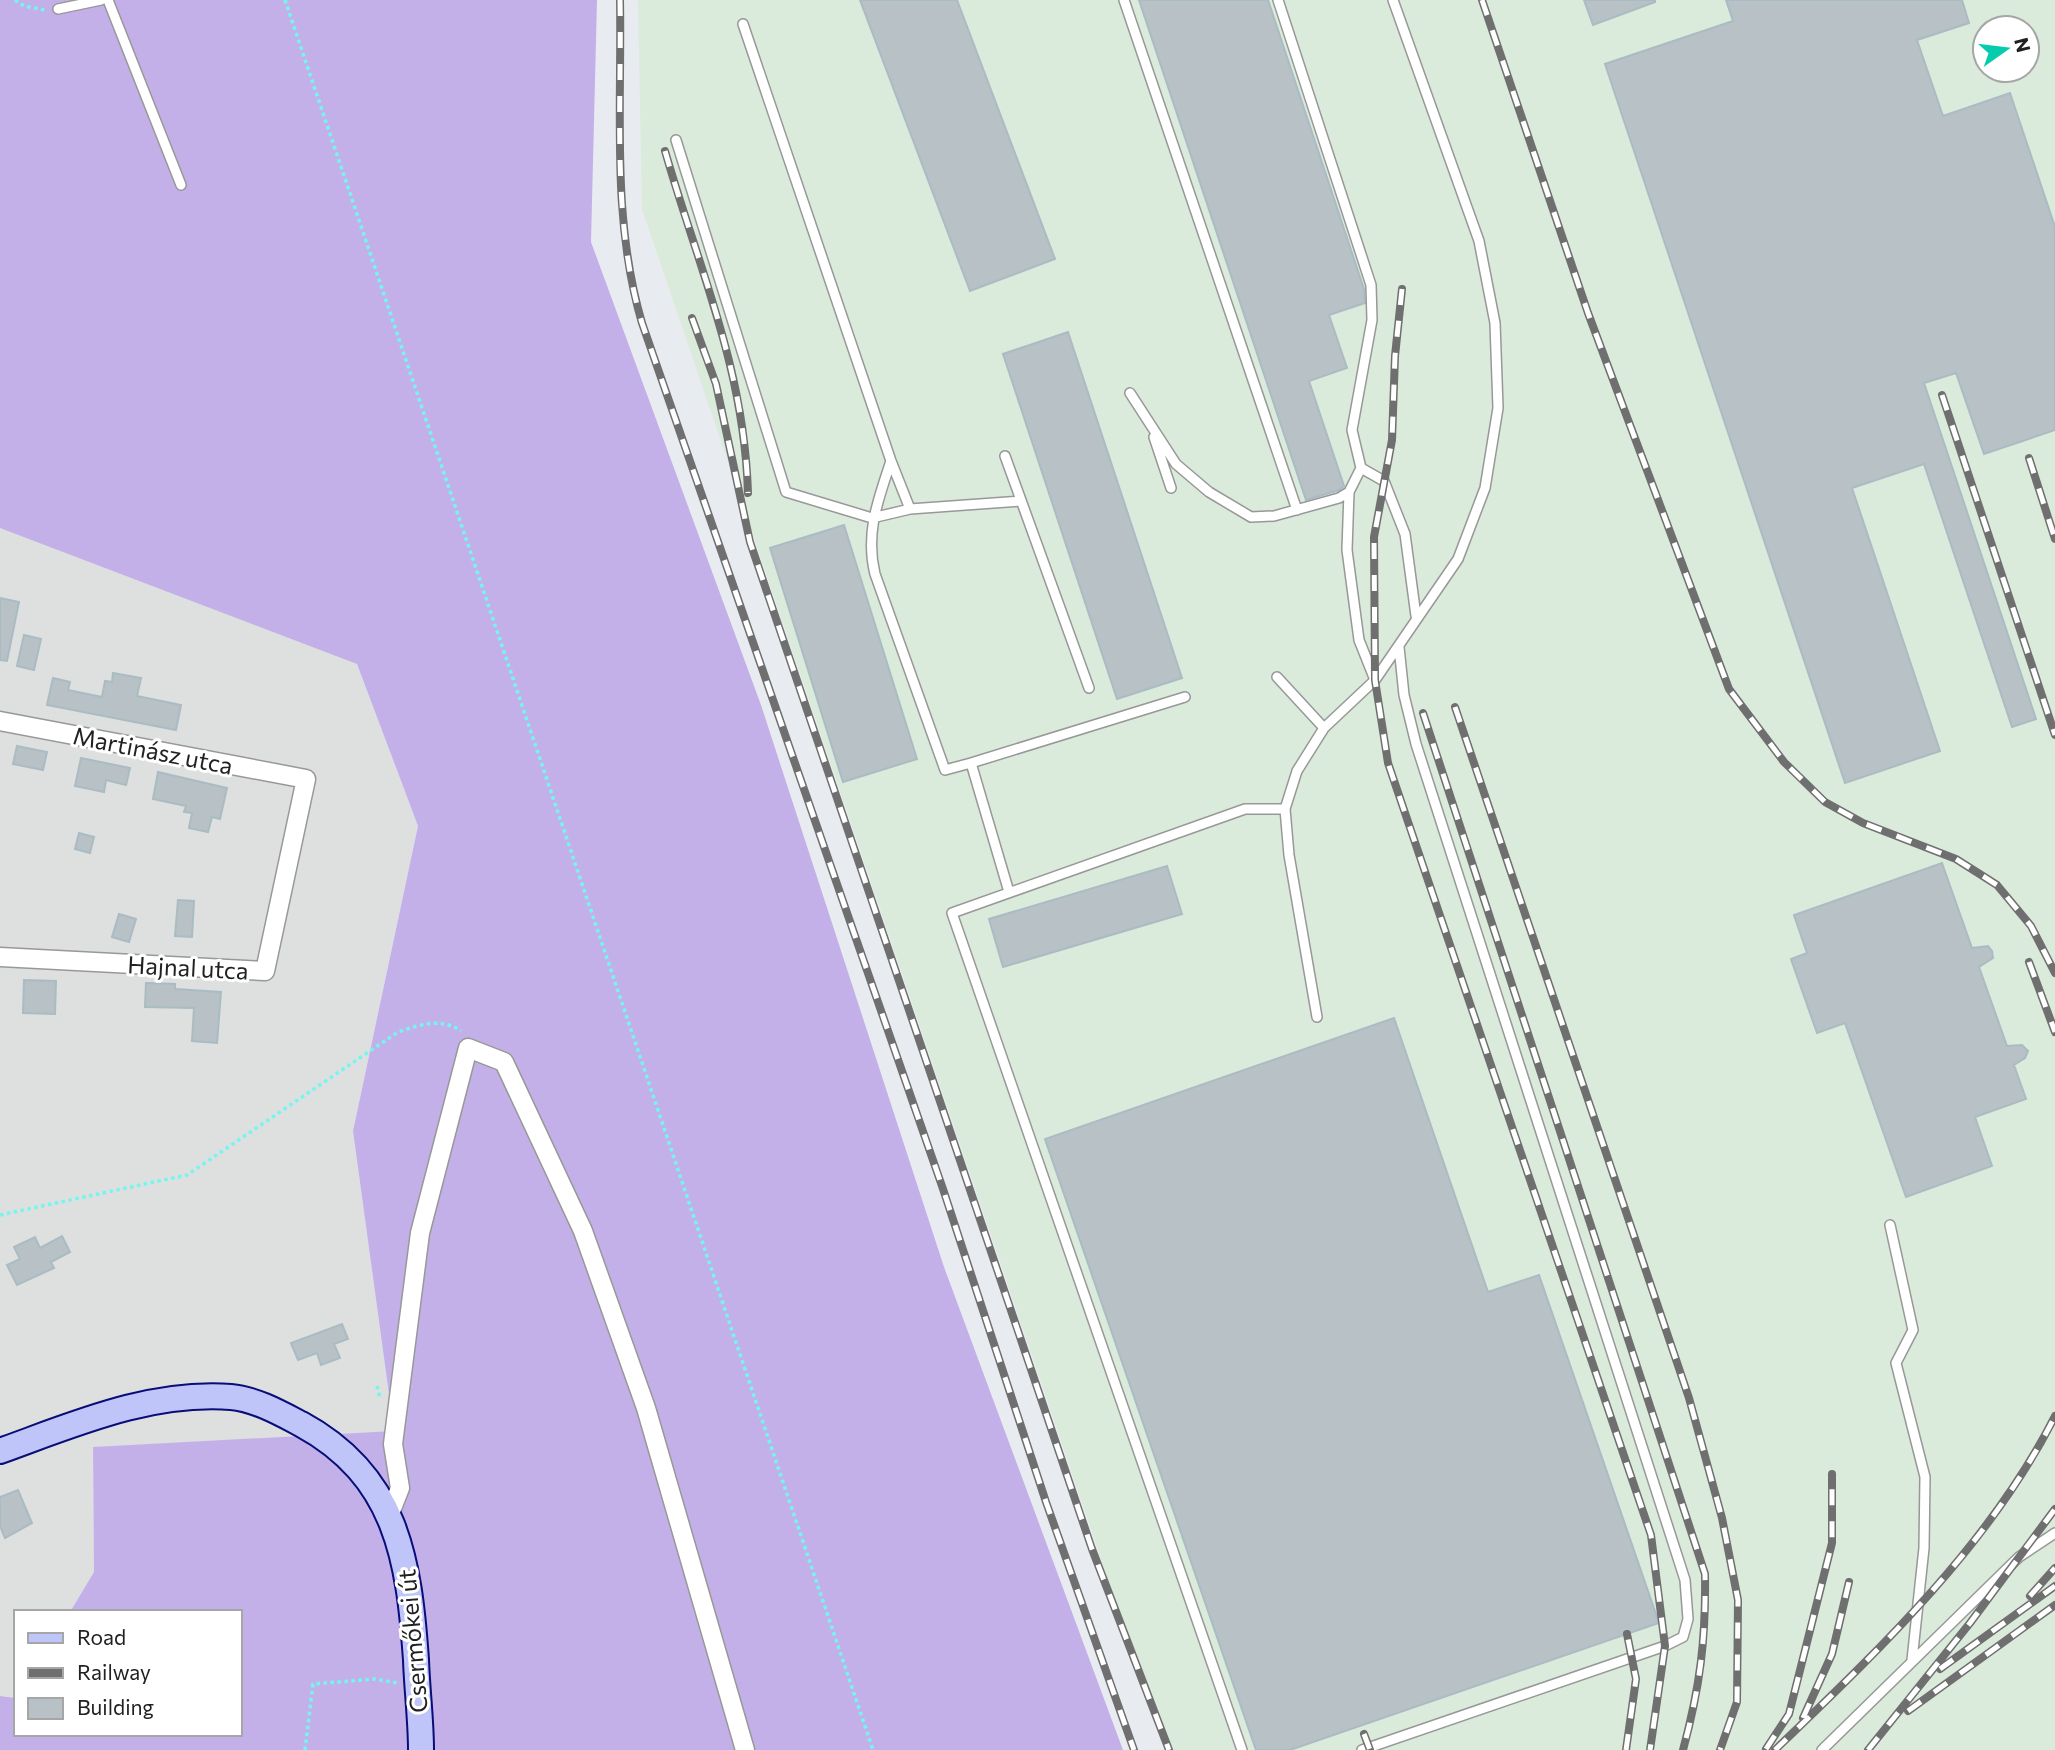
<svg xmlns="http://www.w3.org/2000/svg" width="2055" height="1750" font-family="Commissioner,sans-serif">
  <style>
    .residential { fill: #dedfdf }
    .industrial { fill: #daeadb; fill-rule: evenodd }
    .grass { fill: #c4b0e9 }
    .building { fill: #b7c1c6; stroke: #aabcc3; stroke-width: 2 }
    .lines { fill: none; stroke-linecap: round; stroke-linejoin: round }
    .lane-casing { stroke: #989898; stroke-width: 12 }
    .street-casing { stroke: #989898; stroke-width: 21 }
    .secondary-casing { stroke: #080d78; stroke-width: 28 }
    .path { stroke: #74f6ef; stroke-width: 3.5; stroke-dasharray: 3.5 3.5; stroke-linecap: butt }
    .lane { stroke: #fff; stroke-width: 9 }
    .street { stroke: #fff; stroke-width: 18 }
    .secondary { stroke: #bfc5f8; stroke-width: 24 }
    .rail-casing { stroke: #6f6f6f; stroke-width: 8 }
    .rail { stroke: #fff; stroke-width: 5; stroke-dasharray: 16; stroke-linecap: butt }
    .labels { text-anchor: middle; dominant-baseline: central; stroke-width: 6; stroke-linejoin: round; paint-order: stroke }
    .street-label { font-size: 24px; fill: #212121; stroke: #fff }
  </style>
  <rect width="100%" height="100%" fill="#e8ecf1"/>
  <path class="residential" d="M 0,516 L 357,664 L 418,826 L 353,1131 L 394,1432 L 93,1448 L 94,1572 L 70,1612 L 16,1612 L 16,1698 L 0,1696 Z"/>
  <path class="industrial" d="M 638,0 L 2055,0 L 2055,1750 L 1166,1750 L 642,209 ZM 1985,28 L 2027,28 L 2027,70 L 1985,70 Z"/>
  <path class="grass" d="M 0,0 L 597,0 L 591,242 L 761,705 L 944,1267 L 1123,1750 L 0,1750 L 0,1696 L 16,1698 L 16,1734 L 240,1734 L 240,1612 L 70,1612 L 94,1572 L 93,1447 L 394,1431 L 353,1131 L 418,826 L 357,664 L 0,528 Z"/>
  <path class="building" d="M 860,0 L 957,0 L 1055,259 L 970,291 Z
    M 1139,0 L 1268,0 L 1364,289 L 1365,303 L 1329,315 L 1347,368 L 1309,381 L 1344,486 L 1339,490 L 1306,500 Z
    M 1584,0 L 1655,0 L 1655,2 L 1593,25 Z
    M 1726,0 L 1962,0 L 1969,23 L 1917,40 L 1943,116 L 2010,93 L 2055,227 L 2055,430 L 1984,454 L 1956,373 L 1924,383 L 2036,719 L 2012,727 L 1924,464 L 1852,488 L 1940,751 L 1845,783 L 1605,64 L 1733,21 Z
    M 1068,332 L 1182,678 L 1117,699 L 1003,354 Z
    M 844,525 L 917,759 L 843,782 L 770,548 Z
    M 0,598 L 19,602 L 7,661 L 0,660 Z
    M 24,635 L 41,639 L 34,670 L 17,666 Z
    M 113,673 L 141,678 L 137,696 L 181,705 L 176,730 L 47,705 L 53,678 L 70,682 L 68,690 L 102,697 L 105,681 L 112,682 Z
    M 17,746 L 47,752 L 43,770 L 13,764 Z
    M 81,758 L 130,768 L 126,785 L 106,780 L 104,792 L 75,786 Z
    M 158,772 L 227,788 L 220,819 L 212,817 L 208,832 L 189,828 L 192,813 L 184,812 L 186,806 L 153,799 Z
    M 79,833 L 94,837 L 90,853 L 75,849 Z
    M 1942,863 L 1972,948 L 1988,946 L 1992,951 L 1993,958 L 1979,967 L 2007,1046 L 2022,1045 L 2028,1051 L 2025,1058 L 2014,1065 L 2026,1099 L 1975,1117 L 1992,1166 L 1906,1197 L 1845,1023 L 1817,1033 L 1791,959 L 1807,953 L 1794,915 Z
    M 1167,866 L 1182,914 L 1003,967 L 989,919 Z
    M 178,900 L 194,901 L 192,937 L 175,936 Z
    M 119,914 L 136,919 L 129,942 L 112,937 Z
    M 24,980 L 56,981 L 55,1014 L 23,1013 Z
    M 146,983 L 175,984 L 175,989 L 221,992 L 217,1043 L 192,1041 L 194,1008 L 145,1007 Z
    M 1394,1018 L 1488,1292 L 1539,1275 L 1659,1623 L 1290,1750 L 1256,1750 L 1045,1139 Z
    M 62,1236 L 70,1252 L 51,1262 L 54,1268 L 17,1285 L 7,1265 L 20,1259 L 14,1247 L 35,1237 L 40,1248 Z
    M 342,1324 L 348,1339 L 334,1344 L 340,1358 L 321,1365 L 317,1353 L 298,1360 L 291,1343 Z
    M 18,1490 L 32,1523 L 5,1538 L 0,1526 L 0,1497 Z"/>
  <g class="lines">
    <g class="lane-casing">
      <path id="lane" d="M 108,0 L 181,185
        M 1124,0 L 1297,510
        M 1278,0 L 1371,285 L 1372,320 L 1352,430 L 1361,468 L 1384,481 L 1405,534 L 1416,616
        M 58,9 L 101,0
        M 743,24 L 891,461 C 878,500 865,533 875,574 L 945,770 L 971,763 L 1009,892
        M 676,140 L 786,492 L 872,518 L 910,509
        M 1130,393 L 1176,464 L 1209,492 L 1251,517 L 1274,516 L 1339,498 L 1349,492
        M 1154,437 L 1171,488
        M 1005,456 L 1089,688
        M 891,461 L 910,509 L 1021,501
        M 1361,468 L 1349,492 L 1347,550 L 1359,640 L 1375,680
        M 1277,677 L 1324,728
        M 971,763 L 1185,697
        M 1317,1017 L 1289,855 L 1285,809 L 1297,771 L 1324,728 L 1375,680 L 1458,559 L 1485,488 L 1498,408 L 1495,323 L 1479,241 L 1393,0
        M 1890,1225 L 1913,1330 L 1896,1363 L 1925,1477 L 1924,1548 L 1912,1660
        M 1242,1750 L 952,913 L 1245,809 L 1285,809
        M 1362,1750 L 1665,1646 L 1683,1637 L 1688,1619 L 1685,1580 L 1416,744 L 1404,695 L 1399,647
        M 1822,1750 L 2019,1557 L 2055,1533"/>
    </g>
    <g class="street-casing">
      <path id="street" d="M 0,721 L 306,779 L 265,971 L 0,957
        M 389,1516 L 400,1488 L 393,1444 L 420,1233 L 468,1048 L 504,1062 L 583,1231 L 646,1408 L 745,1750"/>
    </g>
    <g class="secondary-casing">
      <path id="secondary" d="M 0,1451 C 75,1424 150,1391 231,1397 C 255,1399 280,1413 301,1424 C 397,1476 409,1560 416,1660 C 417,1690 421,1720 421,1750"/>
    </g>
    <path class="path" d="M 15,0 L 24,6 L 45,10
      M 285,0 L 873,1750
      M 0,1215 L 187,1175 L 398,1032 C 419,1025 441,1017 461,1031
      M 377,1386 L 380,1398
      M 305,1750 L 313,1684 L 375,1679 L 397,1683"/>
    <use href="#lane" class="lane"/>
    <use href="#street" class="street"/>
    <use href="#secondary" class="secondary"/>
    <g class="rail-casing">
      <path id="rail" d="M 620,0 C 622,108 611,218 642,323 L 943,1189 L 1046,1502 L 1134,1750
        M 1482,0 L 1588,313 L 1729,689 L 1784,762 L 1825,802 L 1863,823 L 1956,859 L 1997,885 L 2031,926 L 2055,973
        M 665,151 C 699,269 744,367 748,493
        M 1402,289 L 1395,356 L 1392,440 L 1374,537 L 1375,680 L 1388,763 L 1651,1535 L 1665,1646 L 1650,1750
        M 692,318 L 716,384 L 750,542 L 1092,1549 L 1169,1750
        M 1942,395 L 2055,735
        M 2029,458 L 2055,539
        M 1455,707 L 1689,1398 L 1722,1518 L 1738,1600 L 1737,1702 L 1720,1750
        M 1423,713 L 1705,1574 C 1706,1639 1700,1687 1683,1750
        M 2029,962 L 2055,1032
        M 2030,1596 L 2055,1568
        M 1940,1669 L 2055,1586
        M 1908,1711 L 2055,1605
        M 1803,1718 L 1832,1654 L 1849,1582
        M 1364,1734 L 1370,1750
        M 1766,1749 L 1789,1714 L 1832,1543 L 1832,1474
        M 1626,1750 L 1636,1679 L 1627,1634
        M 1775,1750 C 1878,1651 1990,1545 2055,1416
        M 1868,1750 L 1970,1623 L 2055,1509"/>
    </g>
    <use href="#rail" class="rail"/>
  </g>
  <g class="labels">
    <g class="street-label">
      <text transform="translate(153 750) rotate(11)">Martinász utca</text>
      <text transform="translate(188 967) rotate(3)">Hajnal utca</text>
      <text transform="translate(412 1641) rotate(-95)">Csermőkei út</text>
    </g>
  </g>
  <rect x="14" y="1610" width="228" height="126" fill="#ffffff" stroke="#a6a6a6" stroke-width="2"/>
  <rect x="28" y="1633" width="35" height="10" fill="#bfc5f8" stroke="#a6a6a6" stroke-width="2"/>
  <text x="77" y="1645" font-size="21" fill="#212121">Road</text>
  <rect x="28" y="1668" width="35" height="10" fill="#6f6f6f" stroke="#a6a6a6" stroke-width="2"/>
  <text x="77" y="1680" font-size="21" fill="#212121">Railway</text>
  <rect x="28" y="1698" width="35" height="21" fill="#b7c1c6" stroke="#a6a6a6" stroke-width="2"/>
  <text x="77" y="1715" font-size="21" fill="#212121">Building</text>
  <g transform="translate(2006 49) rotate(76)"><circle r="33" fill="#ffffff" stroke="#a6a6a6" stroke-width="2"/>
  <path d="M0-5L12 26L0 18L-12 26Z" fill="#06ccad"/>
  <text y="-10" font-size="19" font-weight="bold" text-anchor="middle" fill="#212121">N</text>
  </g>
</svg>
